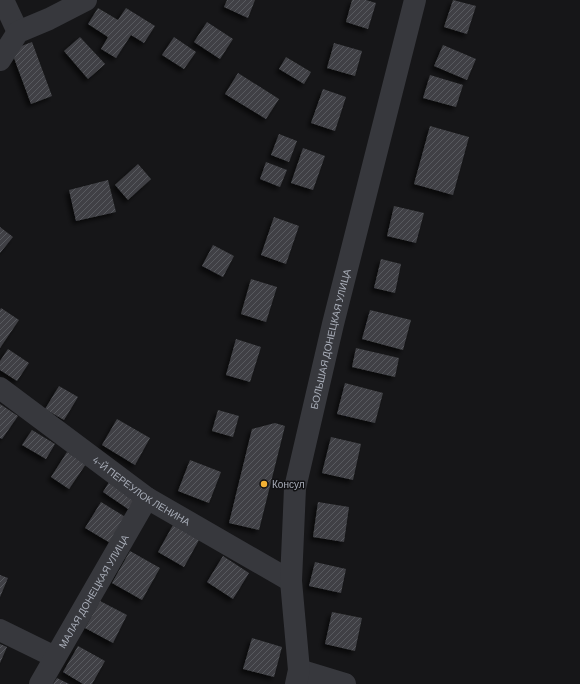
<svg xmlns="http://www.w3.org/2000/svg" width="580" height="684" font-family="Barlow,sans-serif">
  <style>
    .building { fill: url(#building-hatch); filter: url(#shadow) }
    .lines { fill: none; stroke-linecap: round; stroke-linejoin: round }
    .minor { stroke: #37383d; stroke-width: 22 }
    .tertiary { stroke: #37383d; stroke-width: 22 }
    .poi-dot { fill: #f2b134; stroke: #111113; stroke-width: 1.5 }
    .labels { text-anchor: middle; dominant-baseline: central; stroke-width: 3; stroke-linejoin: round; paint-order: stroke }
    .street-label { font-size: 10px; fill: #a8adb8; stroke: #111113 }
    .poi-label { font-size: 10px; fill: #a8adb8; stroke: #111113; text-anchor: start }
  </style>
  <defs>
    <pattern id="building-hatch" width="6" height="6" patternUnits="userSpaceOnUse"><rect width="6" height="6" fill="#404145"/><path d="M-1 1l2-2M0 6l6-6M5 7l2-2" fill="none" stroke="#595a5e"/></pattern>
    <filter id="shadow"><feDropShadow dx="-3.5" dy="3.5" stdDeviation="2" flood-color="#0009"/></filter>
  </defs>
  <rect width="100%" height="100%" fill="#161618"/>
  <path class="building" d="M 227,0 L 255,0 L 248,18 L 224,7 Z
    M 352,0 L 366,0 L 376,3 L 368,29 L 346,22 Z
    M 453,0 L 476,6 L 467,34 L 444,27 Z
    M 98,8 L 118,20 L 126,8 L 155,26 L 144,43 L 131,35 L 116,58 L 101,49 L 108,37 L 88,24 Z
    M 207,22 L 233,39 L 220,59 L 194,42 Z
    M 80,37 L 105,64 L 88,79 L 64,51 Z
    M 174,37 L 196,52 L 184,69 L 162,55 Z
    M 32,42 L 52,96 L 31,104 L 11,50 Z
    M 334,43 L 362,51 L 355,76 L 327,68 Z
    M 443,45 L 476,59 L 467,80 L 434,66 Z
    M 286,57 L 311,72 L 304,84 L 279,69 Z
    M 238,73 L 279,99 L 266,119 L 225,94 Z
    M 430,75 L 463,85 L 456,107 L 423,98 Z
    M 323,89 L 346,97 L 335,131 L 311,123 Z
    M 430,126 L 469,137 L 453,195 L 414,184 Z
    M 279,134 L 297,141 L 289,162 L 271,155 Z
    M 303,148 L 325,156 L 313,190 L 291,183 Z
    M 266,162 L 287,170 L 280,187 L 260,179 Z
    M 138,164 L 151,179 L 128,200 L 115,185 Z
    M 108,180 L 116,212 L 76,221 L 69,190 Z
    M 394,206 L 424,213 L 416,243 L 387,236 Z
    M 274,217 L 299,226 L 286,264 L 261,255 Z
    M 0,227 L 13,237 L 0,253 Z
    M 213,245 L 234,256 L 223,277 L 202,266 Z
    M 381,259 L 401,264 L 395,293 L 374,288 Z
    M 251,279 L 277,287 L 266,322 L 241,314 Z
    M 1,308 L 19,320 L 0,348 L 0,310 Z
    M 370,310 L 411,320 L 403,350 L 362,339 Z
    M 236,339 L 261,347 L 250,382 L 226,375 Z
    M 356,348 L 399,358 L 395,377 L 352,367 Z
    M 8,349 L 29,363 L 17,381 L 0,370 L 0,361 Z
    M 345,383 L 383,393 L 375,423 L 337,414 Z
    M 59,386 L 78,397 L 64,420 L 45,409 Z
    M 0,404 L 18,416 L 2,439 L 0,438 Z
    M 218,410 L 239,416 L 233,437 L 212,431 Z
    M 117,419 L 150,438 L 135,465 L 102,445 Z
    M 275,423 L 285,426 L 259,530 L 229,523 L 252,429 Z
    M 32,430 L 55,444 L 46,459 L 22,445 Z
    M 331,437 L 361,444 L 353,480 L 322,473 Z
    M 67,452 L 86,464 L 69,489 L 51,477 Z
    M 190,460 L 221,472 L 209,503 L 178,491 Z
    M 111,479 L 140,498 L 131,511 L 103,492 Z
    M 101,502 L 127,518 L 112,544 L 85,528 Z
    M 318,502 L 349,507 L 344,542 L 313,537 Z
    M 173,525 L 199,540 L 184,567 L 158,552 Z
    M 130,551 L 160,568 L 142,600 L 112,583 Z
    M 223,556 L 249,573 L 233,599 L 207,582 Z
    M 315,562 L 346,569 L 341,593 L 309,586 Z
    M 0,575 L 8,578 L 0,597 Z
    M 100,601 L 127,615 L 113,643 L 85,628 Z
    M 332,612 L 362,618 L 355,651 L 325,644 Z
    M 252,638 L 282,647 L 274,677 L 243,669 Z
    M 0,644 L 7,647 L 0,663 Z
    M 78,646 L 105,661 L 92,684 L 83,684 L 63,672 Z
    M 57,678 L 69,684 L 53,684 Z"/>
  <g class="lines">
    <g class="minor">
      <path d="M 3,0 L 18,32"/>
      <path d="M 0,60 L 18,32 L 49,19 L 86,0"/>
      <path id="s1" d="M 0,388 L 147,498 L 291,581"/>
      <path d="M 0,630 L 55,657"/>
      <path d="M 299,670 L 345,684"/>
      <path id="s2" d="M 40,684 L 147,498"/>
    </g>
    <path class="tertiary" id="s3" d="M 296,684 L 299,670 L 291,581 L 295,488 L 333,324 L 415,0"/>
  </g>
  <circle class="poi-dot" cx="264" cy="484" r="4"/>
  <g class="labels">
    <g class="street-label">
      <text stroke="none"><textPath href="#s3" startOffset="350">БОЛЬШАЯ ДОНЕЦКАЯ УЛИЦА</textPath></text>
      <text stroke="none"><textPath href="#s1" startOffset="175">4-Й ПЕРЕУЛОК ЛЕНИНА</textPath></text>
      <text stroke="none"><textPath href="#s2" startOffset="107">МАЛАЯ ДОНЕЦКАЯ УЛИЦА</textPath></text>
    </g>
    <g class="poi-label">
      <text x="272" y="484">Консул</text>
    </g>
  </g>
</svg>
